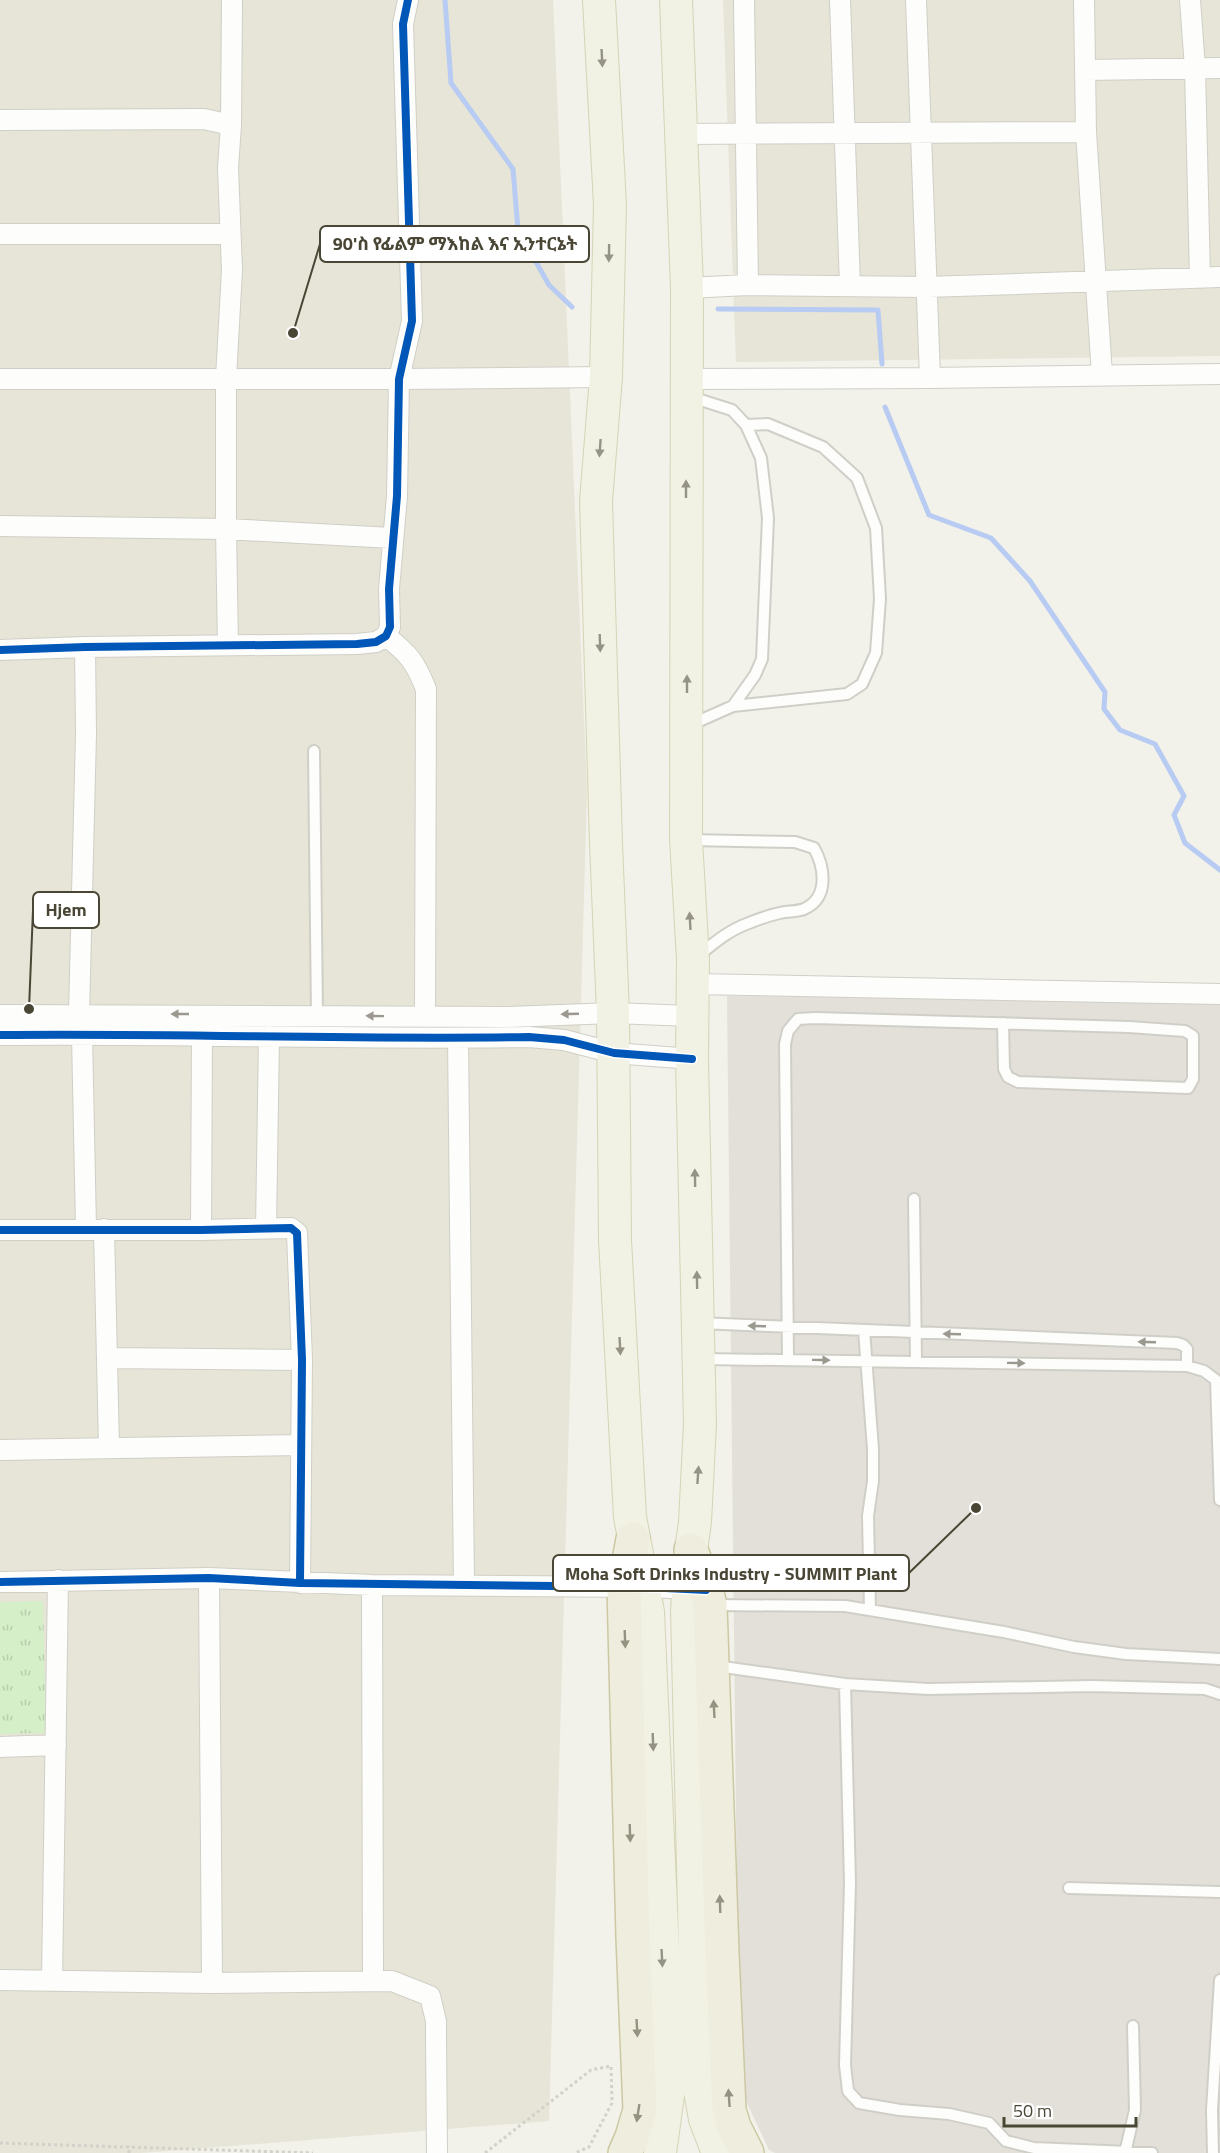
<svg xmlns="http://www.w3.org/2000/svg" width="1220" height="2153" font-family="'Titillium Web','Noto Sans Ethiopic',sans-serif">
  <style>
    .residential { fill: #e6e5d7 }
    .industrial { fill: #e2e0d8 }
    .grass { fill: url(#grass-tufts) }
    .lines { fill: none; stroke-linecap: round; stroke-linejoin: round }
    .stream { stroke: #b7cbf3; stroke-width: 5 }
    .service-casing { stroke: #d0cfc7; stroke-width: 14 }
    .minor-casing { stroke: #d0cfc7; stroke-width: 22 }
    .primary-casing { stroke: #d5d4b6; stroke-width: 34 }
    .trunk-casing { stroke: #ccc8a3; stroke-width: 36 }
    .path { stroke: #d2d1ca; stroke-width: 3; stroke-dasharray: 3 3; stroke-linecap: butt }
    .service { stroke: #fdfdfc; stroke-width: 10 }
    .minor { stroke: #fdfdfc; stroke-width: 20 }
    .primary { stroke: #f1f1e4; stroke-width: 32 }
    .trunk { stroke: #efeede; stroke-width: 33 }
    .cycleway-casing { stroke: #fff; stroke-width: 11 }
    .cycleway { stroke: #0057b8; stroke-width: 8 }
    .oneway { fill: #959384 }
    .oneway2 { fill: #9a988f }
    .oneway3 { fill: #949281 }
    .leader { fill: none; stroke: #494635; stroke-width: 2 }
    .callout-dot { fill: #494635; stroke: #fff; stroke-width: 2 }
    .callout { fill: #fff; stroke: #494635; stroke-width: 2 }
    .callout-label { font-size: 18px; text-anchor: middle; font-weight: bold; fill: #494635 }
  </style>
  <defs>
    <pattern id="grass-tufts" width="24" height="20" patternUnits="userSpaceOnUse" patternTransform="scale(1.5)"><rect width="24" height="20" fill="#d5efc8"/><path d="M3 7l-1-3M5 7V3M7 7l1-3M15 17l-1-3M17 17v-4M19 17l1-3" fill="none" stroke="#b8ceac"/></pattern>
  </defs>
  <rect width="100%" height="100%" fill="#f2f1ea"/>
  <path class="residential" d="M 0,0 L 553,0 L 587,790 L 549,2121 L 141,2153 L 0,2153 Z
    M 723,0 L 1220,0 L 1220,356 L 736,362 Z"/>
  <path class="industrial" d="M 727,996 L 1220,999 L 1220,2153 L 775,2153 L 769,2150 L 739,2086 Z"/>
  <path class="grass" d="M 43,1601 L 46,1733 L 0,1734 L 0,1602 Z"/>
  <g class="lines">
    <path class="stream" d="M 445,0 L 451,83 L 513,169 L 518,230 L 549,285 L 572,307
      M 718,309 L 878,310 L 882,364
      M 885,407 L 929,515 L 991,538 L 1030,581 L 1105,692 L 1104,709 L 1120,730 L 1155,744 L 1184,796 L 1174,815 L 1185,843 L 1220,870"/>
    <g class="service-casing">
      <path id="service" d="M 733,706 L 847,694 L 862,684 L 876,653 L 880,599 L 876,528 L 857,478 L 823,447 L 768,424 L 746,425
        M 690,725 L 733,706 L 755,675 L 762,659 L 768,518 L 761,458 L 746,425 L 732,410 L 691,397
        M 314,751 L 317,1015
        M 689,840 L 795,842 L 814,848 C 825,868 829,898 804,909 C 797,912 788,911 780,913 C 770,915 759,919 749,923 C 729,930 714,943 698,956
        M 914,1199 L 916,1362
        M 699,1323 L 1177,1343 L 1183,1345 L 1187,1349 L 1187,1366
        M 864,1330 L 873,1449 L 873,1481 L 868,1516 L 870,1609
        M 702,1359 L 1187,1366 L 1204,1371 L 1216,1380 L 1220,1500
        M 788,1360 L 785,1044 L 788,1031 L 798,1019 L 815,1018 L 1129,1027 L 1185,1031 L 1193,1036 L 1193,1079 L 1188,1088 L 1018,1082 L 1008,1077 L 1004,1069 L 1003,1023
        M 715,1605 L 845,1606 L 1004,1632 L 1074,1647 L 1126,1654 L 1220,1659
        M 716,1666 L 845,1684 L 928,1689 L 1092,1686 L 1205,1689 L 1220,1694
        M 845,1684 L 850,1883 L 845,2065 L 848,2091 L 859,2103 L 900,2110 L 949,2114 L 989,2123 L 1006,2141 L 1034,2148 L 1152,2153
        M 1069,1888 L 1220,1892
        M 1125,2153 L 1135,2110 L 1133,2026
        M 1213,2153 L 1212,2110 L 1220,1980"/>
    </g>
    <g class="minor-casing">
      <path id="minor" d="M 744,0 L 748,285
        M 840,0 L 850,286
        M 916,0 L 930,378
        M 1084,0 L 1086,132 L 1102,375
        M 1190,0 L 1195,68 L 1200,278
        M 1086,70 L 1220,68
        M 0,120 L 204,119 L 231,125
        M 681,134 L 1086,132
        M 0,234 L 230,234
        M 687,288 L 748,285 L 927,287 L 1220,277
        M 0,379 L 399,379 L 606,377
        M 686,379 L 930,378 L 1220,374
        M 0,526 L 226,529 L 392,538
        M 386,636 C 410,655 415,662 426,689 L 425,1016
        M 228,645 L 226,529 L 226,378 L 232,270 L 228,168 L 231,125 L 232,0
        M 0,650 L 85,647 L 357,644 L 376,642 L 386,636 L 390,627 L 389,589 L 397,496 L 399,379 L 412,321 L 403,24 L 408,0
        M 692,984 L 1220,994
        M 79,1014 L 86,734 L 85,647
        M 0,1015 L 507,1017 L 613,1013 L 691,1016
        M 82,1034 L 86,1229
        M 0,1035 C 176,1033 352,1040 529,1037 L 564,1040 L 614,1053 L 692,1059
        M 458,1038 L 464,1586
        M 104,1229 L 109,1447
        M 266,1229 L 269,1036
        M 0,1230 L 201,1230 L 291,1228 L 297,1233 L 302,1360 L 300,1583
        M 201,1230 L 202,1037
        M 107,1358 L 302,1360
        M 0,1450 L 301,1445
        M 209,1578 L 212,1983
        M 0,1582 L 209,1578 L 372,1585 L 645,1587 L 699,1589
        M 372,1585 L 373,1981
        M 0,1747 L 56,1745
        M 0,1980 L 212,1983 L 392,1981 L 430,1996 L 436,2021 L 436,2035 L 437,2153
        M 52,1981 L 58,1580"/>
    </g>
    <g class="primary-casing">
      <path id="primary" d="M 599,0 L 610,205 L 606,377 L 596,501 L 606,843 L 613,1013 L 615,1240 L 630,1517 L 648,1612 L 669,2088 L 660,2153
        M 676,0 L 687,288 L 686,839 L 693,960 L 692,1059 L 700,1424 L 695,1522 L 691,1550 L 687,1610 L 698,2080 L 705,2119 L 718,2153"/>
    </g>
    <g class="trunk-casing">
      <path id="trunk" d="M 691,1550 L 706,1590 L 710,1605 L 722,1953 L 729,2110 L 734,2127 L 747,2153
        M 625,2153 L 632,2137 L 640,2110 L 633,1937 L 624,1588 L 633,1539"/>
    </g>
    <path class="path" d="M 0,2143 L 313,2153
      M 129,2153 L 129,2146
      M 485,2153 L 591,2070 L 611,2066 L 612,2103 L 589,2147 L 575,2153"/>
    <use href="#service" class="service"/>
    <use href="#minor" class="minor"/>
    <use href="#primary" class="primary"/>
    <use href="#trunk" class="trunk"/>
    <g class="cycleway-casing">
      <path id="cycleway" d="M 0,650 L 85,647 L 357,644 L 376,642 L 386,636 L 390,627 L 389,589 L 397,496 L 399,379 L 412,321 L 403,24 L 408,0
        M 0,1035 C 176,1033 352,1040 529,1037 L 564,1040 L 614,1053 L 692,1059
        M 0,1230 L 201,1230 L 291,1228 L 297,1233 L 302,1360 L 300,1583
        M 0,1582 L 209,1578 L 300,1583 L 645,1587 L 706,1590"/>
    </g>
    <use href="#cycleway" class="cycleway"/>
  </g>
  <defs><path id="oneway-solid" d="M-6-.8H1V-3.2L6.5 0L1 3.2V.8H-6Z" transform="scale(1.5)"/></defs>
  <g class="oneway">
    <use href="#oneway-solid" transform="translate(602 58) rotate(87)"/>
    <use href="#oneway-solid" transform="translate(609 253) rotate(91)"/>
    <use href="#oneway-solid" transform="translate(600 448) rotate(94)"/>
    <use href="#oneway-solid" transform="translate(686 489) rotate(-90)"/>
    <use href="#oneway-solid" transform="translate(600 643) rotate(88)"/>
    <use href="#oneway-solid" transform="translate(687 684) rotate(-90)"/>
    <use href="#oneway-solid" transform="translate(690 921) rotate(-93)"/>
    <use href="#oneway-solid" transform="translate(695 1178) rotate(-91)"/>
    <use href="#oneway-solid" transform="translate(697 1280) rotate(-91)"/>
    <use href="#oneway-solid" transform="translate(620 1346) rotate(87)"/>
    <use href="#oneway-solid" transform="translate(698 1475) rotate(-86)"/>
    <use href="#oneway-solid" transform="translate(653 1742) rotate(88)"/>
    <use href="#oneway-solid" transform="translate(662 1958) rotate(87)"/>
  </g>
  <g class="oneway2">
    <use href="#oneway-solid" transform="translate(180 1014) rotate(-180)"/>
    <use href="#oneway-solid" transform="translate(570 1014) rotate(178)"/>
    <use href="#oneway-solid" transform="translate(375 1016) rotate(-179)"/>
    <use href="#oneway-solid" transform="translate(757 1326) rotate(-178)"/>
    <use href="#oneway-solid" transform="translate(952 1334) rotate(-178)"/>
    <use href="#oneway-solid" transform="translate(1147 1342) rotate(-178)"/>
    <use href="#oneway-solid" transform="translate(821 1360) rotate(1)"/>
    <use href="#oneway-solid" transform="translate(1016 1363) rotate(1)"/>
  </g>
  <g class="oneway3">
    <use href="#oneway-solid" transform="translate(625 1639) rotate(88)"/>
    <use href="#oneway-solid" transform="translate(714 1709) rotate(-93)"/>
    <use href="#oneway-solid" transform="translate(630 1833) rotate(88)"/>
    <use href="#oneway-solid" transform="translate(720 1904) rotate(-92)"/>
    <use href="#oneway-solid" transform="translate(637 2028) rotate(87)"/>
    <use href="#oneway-solid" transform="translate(729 2098) rotate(-94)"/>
    <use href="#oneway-solid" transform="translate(638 2113) rotate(99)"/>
  </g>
  <path class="leader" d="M293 333L320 244M29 1009L33 910M976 1508L909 1573"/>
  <g class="callout-dot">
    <circle cx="293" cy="333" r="6"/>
    <circle cx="29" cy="1009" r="6"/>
    <circle cx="976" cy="1508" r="6"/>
  </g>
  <g class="callout">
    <rect x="320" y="226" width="269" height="36" rx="6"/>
    <rect x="33" y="892" width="66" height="36" rx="6"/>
    <rect x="553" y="1555" width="356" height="36" rx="6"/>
  </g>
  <g class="callout-label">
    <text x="455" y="250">90'ስ የፊልም ማእከል እና ኢንተርኔት</text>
    <text x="66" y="916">Hjem</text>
    <text x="731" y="1580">Moha Soft Drinks Industry - SUMMIT Plant</text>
  </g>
  <path d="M1004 2117v9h132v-9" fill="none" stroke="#494635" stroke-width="3"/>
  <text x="1013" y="2117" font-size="18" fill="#494635" stroke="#ffffff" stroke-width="4.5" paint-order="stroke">50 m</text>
</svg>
